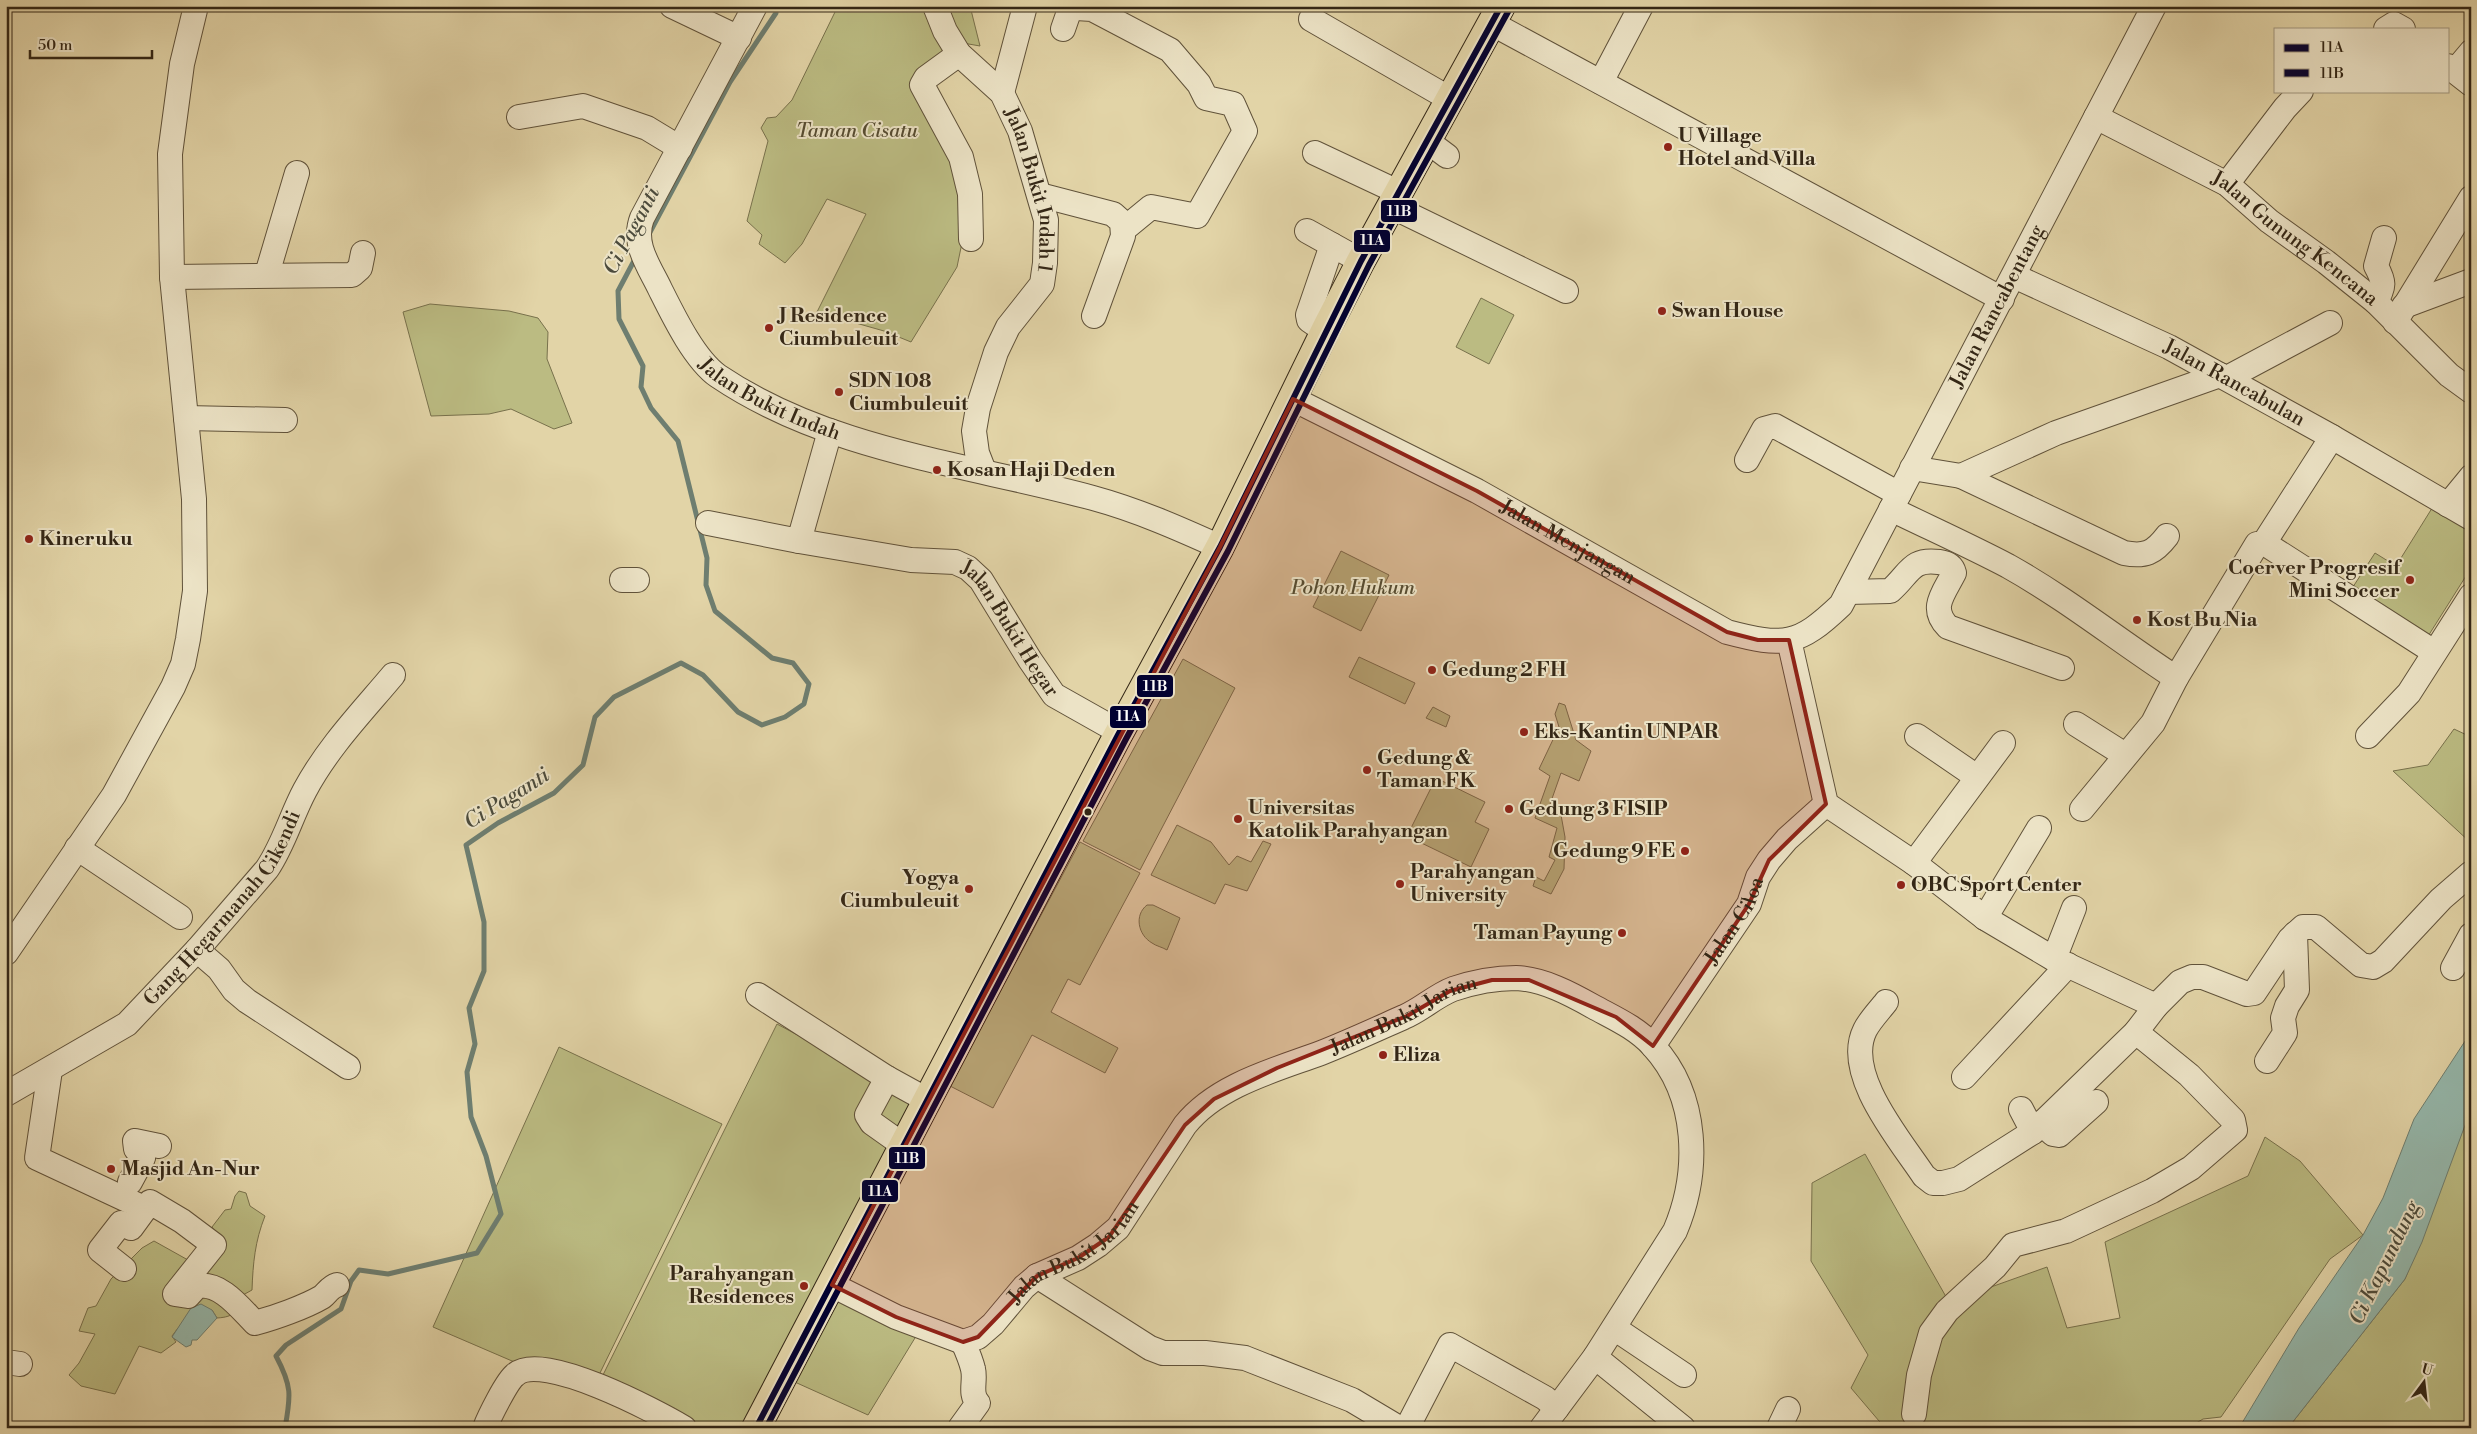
<svg xmlns="http://www.w3.org/2000/svg" width="2477" height="1434" font-family="'Libre Bodoni',serif">
  <style>
    .green { fill: #bbbb82; stroke: #78714c }
    .water { fill: #95b8ac; stroke: #6e7e70 }
    .lines { fill: none; stroke-linecap: round; stroke-linejoin: round }
    .stream { stroke: #6e7e70; stroke-width: 5 }
    .minor-casing { stroke: #60523a; stroke-width: 26 }
    .major-casing { stroke: #342716; stroke-width: 30 }
    .minor { stroke: #ece3c6; stroke-width: 24 }
    .major { stroke: #e2d4a7; stroke-width: 28 }
    .bus-1-casing { stroke: #ece3c6; stroke-width: 10 }
    .bus-2-casing { stroke: #ece3c6; stroke-width: 10 }
    .bus-1 { stroke: #000030; stroke-width: 6 }
    .bus-2 { stroke: #000030; stroke-width: 6 }
    .marked { fill: #8f2418; fill-opacity: 0.2; stroke: #8f2418; stroke-width: 4; stroke-linejoin: round }
    .poi-dot { fill: #8f2418; stroke: #ece3c6; stroke-width: 2 }
    .bus-dot { fill: #342716; stroke: #ece3c6; stroke-width: 2 }
    .labels { text-anchor: middle; dominant-baseline: central; stroke-width: 4; stroke-linejoin: round; paint-order: stroke }
    .park-label { font-size: 20px; font-style: italic; fill: #564c31; stroke: #ece3c6 }
    .poi-label { font-size: 20px; font-weight: bold; fill: #342716; stroke: #ece3c6; text-anchor: start }
    .street-label { font-size: 20px; fill: #342716; stroke: #ece3c6 }
    .water-label { font-size: 21px; font-style: italic; fill: #4c4b3c; stroke: #ece3c6 }
    .line-badge { stroke: #ece3c6; stroke-width: 2 }
    .badge-label { font-size: 14px; text-anchor: middle; font-weight: bold; fill: #fff }
  </style>
  <rect width="100%" height="100%" fill="#e2d4a7"/>
  <filter id="stains"><feTurbulence type="fractalNoise" baseFrequency=".004" numOctaves="4"/><feColorMatrix values="0 0 0 0 .2 0 0 0 0 .09 0 0 0 0 .02 0 0 0 .5 -.17"/></filter>
  <radialGradient id="worn" r=".72"><stop offset=".6" stop-color="#630" stop-opacity="0"/><stop offset="1" stop-color="#630" stop-opacity=".3"/></radialGradient>
  <path class="green" d="M 824,6 L 932,6 L 953,52 L 925,69 L 953,156 L 964,233 L 957,267 L 911,342 L 884,331 L 817,312 L 866,214 L 827,199 L 802,244 L 785,263 L 759,244 L 762,235 L 747,221 L 768,141 L 761,128 L 767,118 L 776,117 L 792,100 L 835,12 Z
    M 944,6 L 970,6 L 980,46 L 963,43 Z
    M 1481,298 L 1514,315 L 1489,364 L 1456,347 Z
    M 430,304 L 509,311 L 538,318 L 548,332 L 547,359 L 572,423 L 554,429 L 511,409 L 489,414 L 431,416 L 403,312 Z
    M 2434,505 L 2471,529 L 2471,568 L 2425,641 L 2349,593 L 2375,553 L 2396,566 Z
    M 1341,551 L 1389,575 L 1361,631 L 1313,607 Z
    M 1359,657 L 1415,683 L 1405,704 L 1349,677 Z
    M 1183,659 L 1235,688 L 1140,870 L 1083,841 Z
    M 1559,703 L 1565,705 L 1576,740 L 1591,751 L 1579,781 L 1561,773 L 1548,810 L 1561,815 L 1565,837 L 1564,869 L 1551,894 L 1533,886 L 1536,877 L 1544,881 L 1555,860 L 1549,857 L 1557,828 L 1535,818 L 1550,776 L 1539,769 L 1559,727 L 1555,714 Z
    M 1433,707 L 1450,716 L 1446,727 L 1426,718 Z
    M 2454,729 L 2471,737 L 2471,843 L 2393,771 L 2428,765 Z
    M 1436,778 L 1485,802 L 1475,822 L 1489,829 L 1471,867 L 1407,836 Z
    M 1177,825 L 1211,842 L 1229,865 L 1237,856 L 1251,862 L 1263,841 L 1271,844 L 1247,891 L 1225,884 L 1215,904 L 1151,875 Z
    M 1080,842 L 1140,873 L 1080,985 L 1068,979 L 1051,1012 L 1118,1048 L 1105,1073 L 1032,1035 L 993,1108 L 950,1086 Z
    M 1147,905 L 1153,905 L 1180,918 L 1167,950 C 1162,947 1156,946 1152,943 C 1138,935 1134,915 1147,905 Z
    M 777,1024 L 921,1101 L 826,1288 L 918,1333 L 868,1415 L 777,1374 L 750,1428 L 692,1428 L 600,1381 Z
    M 559,1047 L 722,1124 L 598,1377 L 519,1364 L 433,1327 Z
    M 2471,1109 L 2471,1428 L 2288,1428 L 2405,1279 Z
    M 2265,1137 L 2300,1161 L 2363,1235 L 2330,1259 L 2221,1417 L 2203,1419 L 2188,1428 L 1885,1428 L 1851,1388 L 1868,1355 L 1811,1261 L 1812,1183 L 1865,1154 L 1949,1302 L 2047,1267 L 2067,1328 L 2120,1318 L 2105,1242 L 2248,1176 Z
    M 239,1191 L 246,1193 L 250,1206 L 265,1216 C 255,1241 253,1263 252,1290 L 243,1295 C 238,1311 235,1317 217,1318 L 212,1310 L 178,1328 L 172,1336 L 176,1342 L 161,1353 L 139,1346 L 115,1394 L 81,1386 L 69,1375 L 79,1363 L 95,1334 L 79,1331 L 88,1308 L 96,1306 L 111,1279 L 142,1248 L 154,1241 L 188,1260 L 218,1235 L 212,1227 L 225,1210 L 231,1209 L 235,1196 Z"/>
  <path class="water" d="M 2471,1032 L 2471,1109 L 2422,1242 L 2405,1279 L 2288,1428 L 2239,1428 L 2299,1328 L 2363,1235 L 2383,1198 L 2414,1119 Z
    M 201,1304 L 212,1310 L 217,1318 L 197,1340 L 192,1340 L 191,1345 L 186,1347 L 172,1337 L 191,1308 Z"/>
  <g class="lines">
    <path class="stream" d="M 649,234 L 730,82 L 776,13 L 776,6
      M 285,1428 C 291,1395 292,1386 276,1356 L 286,1345 L 341,1309 L 351,1281 L 359,1270 L 388,1274 L 477,1253 L 501,1214 L 486,1156 L 471,1117 L 467,1072 L 475,1044 L 469,1008 L 484,971 L 484,922 L 466,845 L 498,823 L 554,793 L 583,765 L 595,717 L 614,697 L 681,663 L 703,675 L 738,712 L 762,725 L 785,717 L 804,704 L 809,684 L 793,663 L 772,658 L 715,611 L 706,585 L 707,558 L 678,441 L 651,408 L 641,387 L 643,366 L 619,319 L 618,291 L 636,257"/>
    <g class="minor-casing">
      <g id="minor">
        <path d="M 672,6 L 739,38"/>
        <path id="s1" d="M 755,6 L 642,218 C 632,244 649,266 660,289 C 673,315 694,359 718,376 C 829,451 968,464 1093,498 C 1137,510 1178,528 1220,547"/>
        <path id="s2" d="M 935,6 L 945,31 L 959,54 L 1002,93 L 1020,131 L 1046,220 L 1045,263 L 1042,284 L 1008,327 L 996,352 L 978,408 L 974,431 L 977,453 L 984,471"/>
        <path d="M 1076,8 L 1092,9 L 1170,50 L 1199,84 L 1206,98 L 1233,104 L 1245,131 L 1197,216 L 1151,207 L 1123,230"/>
        <path d="M 1311,19 L 1450,99"/>
        <path d="M 1491,23 L 2002,299"/>
        <path d="M 1063,29 L 1071,6"/>
        <path d="M 2386,29 L 2394,24 L 2403,29"/>
        <path d="M 959,54 L 926,78 L 922,85 L 961,157 L 970,194 L 971,239"/>
        <path d="M 2448,66 L 2471,84"/>
        <path d="M 2455,71 L 2471,52"/>
        <path d="M 1601,82 L 1641,6"/>
        <path d="M 1002,93 L 1025,6"/>
        <path d="M 519,117 L 583,106 L 647,128 L 680,148"/>
        <path id="s3" d="M 2096,117 L 2227,184 L 2269,221 L 2326,262 L 2376,302 L 2449,375 L 2471,391"/>
        <path d="M 1427,141 L 1447,156"/>
        <path d="M 1315,153 L 1398,192"/>
        <path d="M 2227,184 L 2285,108 L 2301,91"/>
        <path d="M 1040,195 L 1113,214 L 1122,222 L 1123,236 L 1094,316"/>
        <path d="M 1391,206 L 1566,291"/>
        <path d="M 1307,231 L 1361,261"/>
        <path d="M 267,274 L 297,173"/>
        <path id="s4" d="M 2014,276 L 2169,347 L 2332,437 L 2471,518"/>
        <path d="M 172,277 L 352,275 L 360,268 L 363,253"/>
        <path d="M 2376,302 C 2384,285 2385,283 2376,266 L 2384,238"/>
        <path d="M 2404,306 L 2471,281"/>
        <path d="M 2395,322 L 2471,198"/>
        <path d="M 1325,331 L 1309,320 L 1308,315 L 1332,245"/>
        <path d="M 2227,378 L 2330,323"/>
        <path id="s5" d="M 1293,399 L 1477,491 L 1727,632 C 1784,647 1798,646 1841,605 L 2154,6"/>
        <path d="M 186,418 L 285,420"/>
        <path d="M 1747,460 L 1764,429 L 1775,426 L 1899,494"/>
        <path d="M 1912,468 L 1961,476 L 2124,553 C 2145,557 2154,553 2167,536"/>
        <path d="M 1961,476 L 2056,433 L 2220,375"/>
        <path d="M 2448,505 L 2471,477"/>
        <path d="M 1891,509 C 1930,528 1970,546 2008,566 C 2067,599 2119,641 2176,678"/>
        <path d="M 708,523 L 799,541 L 830,431"/>
        <path id="s6" d="M 799,541 L 911,560 L 955,562 L 968,568 L 981,580 L 1030,660 L 1054,695 L 1109,726 L 1118,735"/>
        <path d="M 2264,543 L 2434,652"/>
        <path d="M 622,580 L 637,580"/>
        <path d="M 1848,592 L 1890,591 C 1910,574 1910,558 1939,562 C 1947,563 1952,565 1954,573 C 1944,593 1929,608 1948,627 L 2062,668"/>
        <path d="M 1789,640 L 1826,804 L 1914,863 L 1985,918 L 2054,959 L 2156,1006"/>
        <path d="M 2076,724 L 2125,755"/>
        <path d="M 1917,736 L 1977,777"/>
        <path d="M 2368,736 L 2409,693 L 2471,596"/>
        <path d="M 2082,809 L 2153,723 L 2176,678 L 2257,544 L 2264,543 L 2332,437"/>
        <path d="M 77,848 L 180,917"/>
        <path d="M 1914,863 L 2003,743"/>
        <path d="M 1985,918 L 2039,828"/>
        <path d="M 197,950 L 219,969 L 234,990 L 247,1001 L 348,1067"/>
        <path d="M 6,953 L 114,795 L 173,687 L 183,664 L 188,639 L 195,591 L 194,499 L 172,277 L 170,154 L 182,64 L 196,6"/>
        <path d="M 2054,959 L 2074,908"/>
        <path d="M 2453,968 L 2471,935"/>
        <path d="M 758,995 L 887,1078 L 927,1100"/>
        <path d="M 1886,1002 C 1879,1011 1870,1020 1865,1030 C 1843,1074 1901,1141 1924,1176 L 1933,1183 L 1943,1183 L 1959,1179 L 2033,1132 L 2136,1032 L 2156,1006 L 2180,982 L 2192,977 L 2203,977 L 2247,994 L 2254,993 L 2290,939 L 2303,927 L 2316,927 L 2361,965 L 2373,967 L 2383,961 L 2441,899 L 2471,873"/>
        <path id="s7" d="M 1653,1046 L 1749,904 L 1758,877 L 1769,860 L 1787,839 L 1826,804"/>
        <path d="M 2267,1061 L 2285,1033 L 2283,1018 L 2287,1006 L 2297,990 L 2295,934"/>
        <path d="M 50,1070 L 37,1158 L 144,1208"/>
        <path d="M 1964,1077 L 2068,965"/>
        <path d="M 887,1078 L 867,1115 L 872,1123 L 903,1145"/>
        <path id="s8" d="M 6,1094 L 127,1024 L 197,950 L 267,869 C 284,844 291,816 305,790 C 328,747 362,712 393,675"/>
        <path d="M 2021,1109 L 2033,1132"/>
        <path d="M 2041,1123 L 2053,1134 L 2059,1135 L 2096,1102"/>
        <path d="M 130,1182 L 143,1158 L 136,1149 L 135,1141 L 159,1146"/>
        <path d="M 124,1269 L 100,1250 L 121,1223 L 131,1228 L 150,1202 L 182,1221 L 214,1245 L 175,1294 L 188,1296 L 197,1286 C 221,1282 240,1308 255,1323 C 274,1318 305,1307 322,1297 C 327,1293 330,1287 337,1285"/>
        <path d="M 1037,1276 L 1150,1348 L 1163,1353 L 1205,1353 L 1245,1358 L 1352,1400 L 1399,1428"/>
        <path id="s9" d="M 832,1285 L 896,1317 L 963,1342 L 978,1337 L 993,1324 L 1024,1287 L 1037,1276 L 1078,1258 L 1098,1245 L 1118,1228 L 1185,1125 C 1217,1085 1275,1070 1321,1053 C 1349,1042 1377,1029 1404,1017 C 1421,1010 1435,996 1453,989 C 1474,982 1495,978 1516,978 C 1543,979 1571,994 1594,1007 C 1614,1018 1637,1028 1653,1046 C 1699,1096 1700,1172 1675,1231 L 1595,1357 L 1542,1428"/>
        <path d="M 1614,1328 L 1684,1375"/>
        <path d="M 1595,1357 L 1683,1428"/>
        <path d="M 6,1362 L 20,1364"/>
        <path d="M 1914,1414 L 1919,1375 L 1931,1333 L 1947,1311 L 1995,1267 L 2013,1245 L 2066,1231 L 2152,1191 L 2191,1168 L 2235,1130 L 2233,1120 L 2189,1075 L 2136,1032"/>
        <path d="M 485,1428 C 489,1417 507,1381 515,1375 C 541,1350 657,1412 684,1428"/>
        <path d="M 960,1428 L 978,1403 C 969,1394 976,1381 973,1369 C 971,1360 967,1351 963,1342"/>
        <path d="M 1407,1428 L 1450,1345 L 1545,1398 L 1557,1408"/>
        <path d="M 1779,1428 L 1788,1409"/>
      </g>
    </g>
    <g class="major-casing">
      <path id="major" d="M 756,1428 L 1118,735 L 1220,547 L 1325,331 L 1361,261 L 1501,6"/>
    </g>
    <use href="#minor" class="minor"/>
    <use href="#major" class="major"/>
    <g class="bus-1-casing">
      <path id="bus-1" d="M 756,1428 L 1118,735 L 1220,547 L 1361,261 L 1501,6"/>
    </g>
    <g class="bus-2-casing">
      <path id="bus-2" d="M 766,1428 L 1126,739 L 1228,551 L 1369,265 L 1509,10"/>
    </g>
    <use href="#bus-1" class="bus-1"/>
    <use href="#bus-2" class="bus-2"/>
  </g>
  <path class="marked" d="M 1293,399 L 1477,491 L 1727,632 L 1758,640 L 1789,640 L 1826,804 L 1769,860 L 1749,904 L 1653,1046 L 1616,1017 L 1529,980 L 1492,980 L 1450,991 L 1407,1016 L 1277,1068 L 1214,1099 L 1185,1125 L 1109,1237 L 1078,1258 L 1037,1276 L 978,1337 L 963,1342 L 896,1317 L 832,1285 L 1220,547 Z"/>
  <g class="poi-dot">
    <circle cx="1668" cy="147" r="5"/>
    <circle cx="1662" cy="311" r="5"/>
    <circle cx="769" cy="328" r="5"/>
    <circle cx="839" cy="392" r="5"/>
    <circle cx="937" cy="470" r="5"/>
    <circle cx="29" cy="539" r="5"/>
    <circle cx="2410" cy="580" r="5"/>
    <circle cx="2137" cy="620" r="5"/>
    <circle cx="1432" cy="670" r="5"/>
    <circle cx="1524" cy="732" r="5"/>
    <circle cx="1367" cy="770" r="5"/>
    <circle cx="1509" cy="809" r="5"/>
    <circle cx="1238" cy="819" r="5"/>
    <circle cx="1685" cy="851" r="5"/>
    <circle cx="1400" cy="884" r="5"/>
    <circle cx="1901" cy="885" r="5"/>
    <circle cx="969" cy="889" r="5"/>
    <circle cx="1622" cy="933" r="5"/>
    <circle cx="1383" cy="1055" r="5"/>
    <circle cx="111" cy="1169" r="5"/>
    <circle cx="804" cy="1286" r="5"/>
  </g>
  <circle class="bus-dot" cx="1088" cy="812" r="4.5"/>
  <g class="labels">
    <g class="park-label">
      <text x="857" y="131">Taman Cisatu</text>
      <text x="1353" y="588">Pohon Hukum</text>
    </g>
    <g class="poi-label">
      <text x="1678" y="136">U Village<tspan x="1678" dy="23">Hotel and Villa</tspan></text>
      <text x="1672" y="311">Swan House</text>
      <text x="779" y="316">J Residence<tspan x="779" dy="23">Ciumbuleuit</tspan></text>
      <text x="849" y="381">SDN 108<tspan x="849" dy="23">Ciumbuleuit</tspan></text>
      <text x="947" y="470">Kosan Haji Deden</text>
      <text x="39" y="539">Kineruku</text>
      <text x="2400" y="568" text-anchor="end">Coerver Progresif<tspan x="2400" dy="23">Mini Soccer</tspan></text>
      <text x="2147" y="620">Kost Bu Nia</text>
      <text x="1442" y="670">Gedung 2 FH</text>
      <text x="1534" y="732">Eks-Kantin UNPAR</text>
      <text x="1377" y="758">Gedung &amp;<tspan x="1377" dy="23">Taman FK</tspan></text>
      <text x="1248" y="808">Universitas<tspan x="1248" dy="23">Katolik Parahyangan</tspan></text>
      <text x="1519" y="809">Gedung 3 FISIP</text>
      <text x="1675" y="851" text-anchor="end">Gedung 9 FE</text>
      <text x="1410" y="872">Parahyangan<tspan x="1410" dy="23">University</tspan></text>
      <text x="959" y="878" text-anchor="end">Yogya<tspan x="959" dy="23">Ciumbuleuit</tspan></text>
      <text x="1911" y="885">OBC Sport Center</text>
      <text x="1612" y="933" text-anchor="end">Taman Payung</text>
      <text x="1393" y="1055">Eliza</text>
      <text x="121" y="1169">Masjid An-Nur</text>
      <text x="794" y="1274" text-anchor="end">Parahyangan<tspan x="794" dy="23">Residences</tspan></text>
    </g>
    <g class="street-label">
      <text stroke="none"><textPath href="#s2" startOffset="214">Jalan Bukit Indah 1</textPath></text>
      <text stroke="none"><textPath href="#s3" startOffset="234">Jalan Gunung Kencana</textPath></text>
      <text stroke="none"><textPath href="#s5" startOffset="956">Jalan Rancabentang</textPath></text>
      <text stroke="none"><textPath href="#s4" startOffset="245">Jalan Rancabulan</textPath></text>
      <text stroke="none"><textPath href="#s1" startOffset="478">Jalan Bukit Indah</textPath></text>
      <text stroke="none"><textPath href="#s5" startOffset="310">Jalan Menjangan</textPath></text>
      <text stroke="none"><textPath href="#s6" startOffset="246">Jalan Bukit Hegar</textPath></text>
      <text stroke="none"><textPath href="#s8" startOffset="291">Gang Hegarmanah Cikendi</textPath></text>
      <text stroke="none"><textPath href="#s7" startOffset="150">Jalan Ciloa</textPath></text>
      <text stroke="none"><textPath href="#s9" startOffset="709">Jalan Bukit Jarian</textPath></text>
      <text stroke="none"><textPath href="#s9" startOffset="289">Jalan Bukit Jarian</textPath></text>
    </g>
    <g class="water-label">
      <text transform="translate(632 231) rotate(-62)">Ci Paganti</text>
      <text transform="translate(507 799) rotate(-32)">Ci Paganti</text>
      <text transform="translate(2385 1263) rotate(-64)">Ci Kapundung</text>
    </g>
  </g>
  <g class="line-badge">
    <rect x="1380" y="199" width="38" height="24" rx="5" fill="#000030"/>
    <rect x="1353" y="229" width="38" height="24" rx="5" fill="#000030"/>
    <rect x="1136" y="674" width="38" height="24" rx="5" fill="#000030"/>
    <rect x="1109" y="705" width="38" height="24" rx="5" fill="#000030"/>
    <rect x="888" y="1146" width="38" height="24" rx="5" fill="#000030"/>
    <rect x="861" y="1179" width="38" height="24" rx="5" fill="#000030"/>
  </g>
  <g class="badge-label">
    <text x="1399" y="216">11B</text>
    <text x="1372" y="245">11A</text>
    <text x="1155" y="691">11B</text>
    <text x="1128" y="721">11A</text>
    <text x="907" y="1163">11B</text>
    <text x="880" y="1196">11A</text>
  </g>
  <rect width="2477" height="1434" fill="none" stroke="#e2d4a7" stroke-width="25"/>
  <rect x="8" y="8" width="2462" height="1419" fill="none" stroke="#342716" stroke-width="2.5"/>
  <rect x="12" y="12" width="2452" height="1409" fill="none" stroke="#342716"/>
  <rect x="2274" y="28" width="175" height="65" fill="#ece3c6" stroke="#a29880"/>
  <rect x="2284" y="44" width="25" height="8" fill="#000030" stroke="#a29880"/>
  <text x="2320" y="52" font-size="15" fill="#342716">11A</text>
  <rect x="2284" y="69" width="25" height="8" fill="#000030" stroke="#a29880"/>
  <text x="2320" y="78" font-size="15" fill="#342716">11B</text>
  <g transform="translate(2424 1382) rotate(15)" stroke="#ece3c6" stroke-width="4" paint-order="stroke">
  <path d="M0-4L9 19L0 12L-9 19Z" fill="#342716"/>
  <text y="-8" font-size="14" font-weight="bold" text-anchor="middle" fill="#342716">U</text>
  </g>
  <path d="M30 50v8h122v-8" fill="none" stroke="#342716" stroke-width="2.5"/>
  <text x="38" y="50" font-size="15" fill="#342716" stroke="#ece3c6" stroke-width="4" paint-order="stroke">50 m</text>
  <rect width="100%" height="100%" filter="url(#stains)"/>
  <rect width="100%" height="100%" fill="url(#worn)"/>
</svg>
